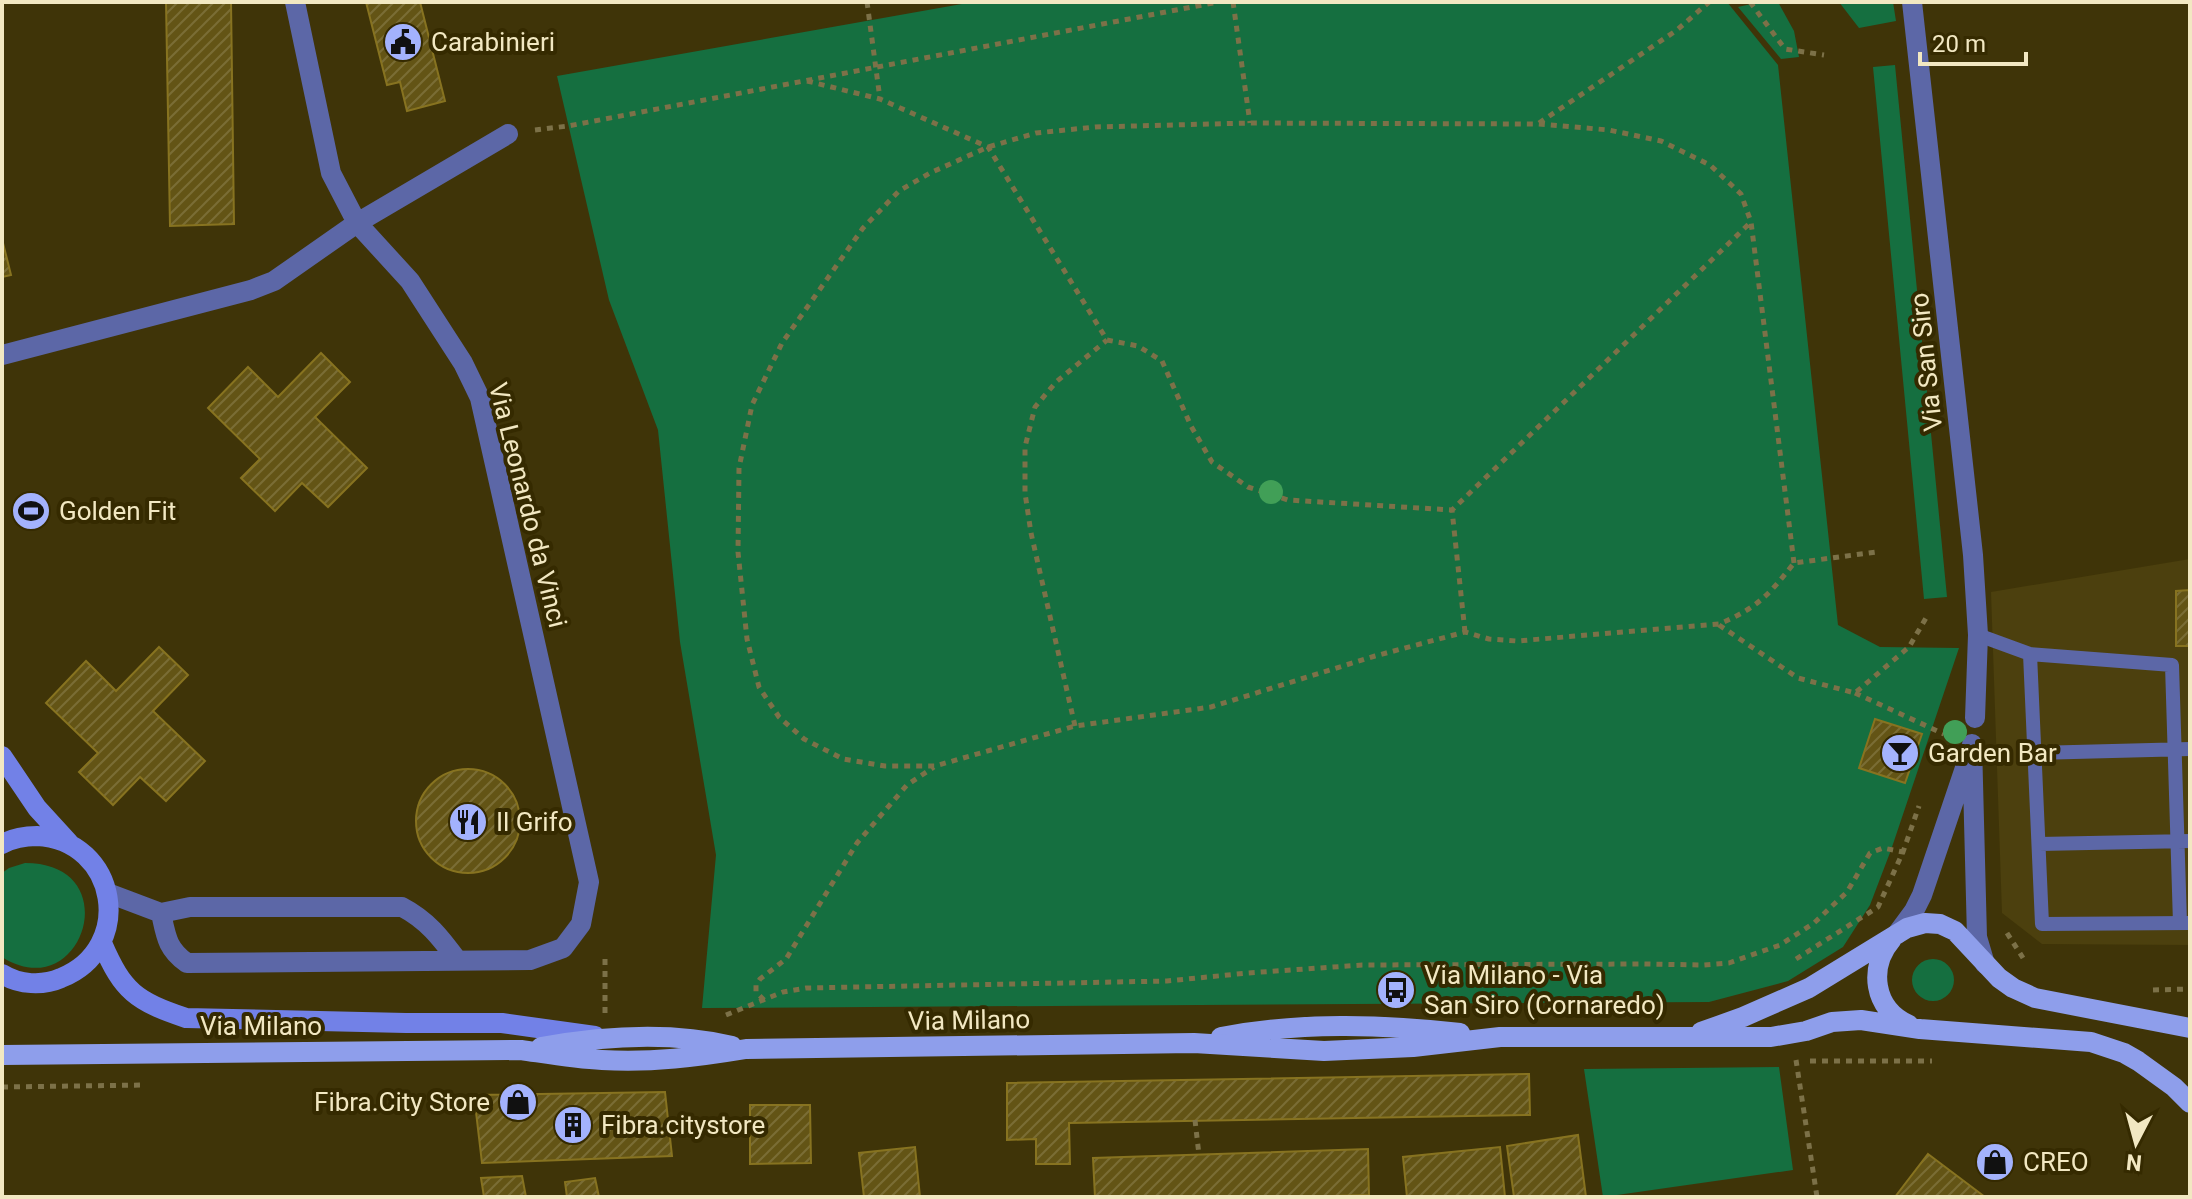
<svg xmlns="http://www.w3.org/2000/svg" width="2192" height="1199" font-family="Roboto,sans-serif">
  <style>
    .built { fill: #4c400e }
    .green { fill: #156f40 }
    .building { fill: url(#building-hatch); stroke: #877320; stroke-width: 2 }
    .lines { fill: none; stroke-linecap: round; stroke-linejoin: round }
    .path { stroke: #7c7148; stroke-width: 5; stroke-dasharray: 6 6; stroke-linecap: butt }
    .lane { stroke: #5c67a7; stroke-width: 14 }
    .street { stroke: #5c67a7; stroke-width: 20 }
    .secondary { stroke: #7281e7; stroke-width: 20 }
    .primary { stroke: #8e9eeb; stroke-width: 20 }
    .tree { fill: #419f57 }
    .labels { text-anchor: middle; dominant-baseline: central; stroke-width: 8; stroke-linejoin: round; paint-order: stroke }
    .poi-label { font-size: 26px; fill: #f2e8c2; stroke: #352a00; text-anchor: start }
    .street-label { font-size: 26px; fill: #f2e8c2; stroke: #352a00 }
  </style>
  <defs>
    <pattern id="building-hatch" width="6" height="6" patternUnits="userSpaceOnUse" patternTransform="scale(2)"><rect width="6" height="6" fill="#635415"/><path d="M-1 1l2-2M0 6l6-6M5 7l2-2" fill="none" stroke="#7a6d35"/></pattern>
  </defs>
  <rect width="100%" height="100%" fill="#3f3408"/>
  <path class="built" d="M 2190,559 L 2190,945 L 2042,944 L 2002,913 L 1991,592 Z"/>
  <path class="green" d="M 973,2 L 1727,2 L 1778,65 L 1838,625 L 1880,647 L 1959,648 L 1891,850 L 1870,905 L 1843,947 L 1788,981 L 1709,1002 L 702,1008 L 716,855 L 680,642 L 658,430 L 609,300 L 557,76 Z
    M 1760,2 L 1778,2 L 1794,31 L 1799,57 L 1781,59 L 1738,7 Z
    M 1839,2 L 1893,2 L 1896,21 L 1859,28 Z
    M 1895,65 L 1947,597 L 1924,599 L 1873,67 Z
    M 25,863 C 129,863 82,1008 2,957 L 2,873 L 9,868 Z
    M1912 980a21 21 0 1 1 42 0a21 21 0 1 1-42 0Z
    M 1779,1067 L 1793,1170 L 1603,1197 L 1584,1069 Z"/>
  <path class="building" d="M 166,2 L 231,2 L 234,224 L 170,226 Z
    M 366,2 L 420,2 L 445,101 L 407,111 L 400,82 L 387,85 Z
    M 2,239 L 11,275 L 2,277 Z
    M 321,353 L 350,382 L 315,417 L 367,468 L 328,507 L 302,483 L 275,511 L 241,478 L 260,459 L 208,408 L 248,367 L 278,397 Z
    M 2190,590 L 2190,646 L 2176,646 L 2176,591 Z
    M 159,647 L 188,675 L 153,711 L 205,761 L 166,801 L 140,777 L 113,805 L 79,772 L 98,753 L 46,703 L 86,661 L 116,691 Z
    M 1875,719 L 1922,734 L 1905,783 L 1859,768 Z
    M416 821a52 52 0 1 1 104 0a52 52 0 1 1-104 0Z
    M 1529,1074 L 1530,1115 L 1069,1123 L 1070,1164 L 1036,1164 L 1036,1139 L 1007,1140 L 1007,1083 Z
    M 665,1092 L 672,1156 L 482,1163 L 474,1095 Z
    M 750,1105 L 810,1105 L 811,1163 L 750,1164 Z
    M 1578,1135 L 1586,1197 L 1514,1197 L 1507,1146 Z
    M 915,1147 L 920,1197 L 864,1197 L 859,1153 Z
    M 1500,1147 L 1505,1197 L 1407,1197 L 1403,1157 Z
    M 1368,1149 L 1369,1195 L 1295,1197 L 1095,1197 L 1093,1158 Z
    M 1928,1154 L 1985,1197 L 1895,1197 Z
    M 522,1176 L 526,1197 L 484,1197 L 481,1178 Z
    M 595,1178 L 599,1197 L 567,1197 L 565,1182 Z"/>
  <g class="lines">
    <path class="path" d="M 867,2 L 880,99
      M 1233,2 L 1250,123
      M 1750,2 L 1785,49 L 1824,55
      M 807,81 L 880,99 L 988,147 L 1107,340 L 1138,346 L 1162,361 L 1191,426 L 1212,462 L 1248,487 L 1288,500 L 1452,510
      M 1539,123 L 1677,30 L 1709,2
      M 535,130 L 568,126 L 1218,2
      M 1794,563 L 1751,222 L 1741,194 L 1710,165 L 1661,141 L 1609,130 L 1538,124 L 1250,123 L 1095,127 L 1036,133 L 988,147 L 930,173 L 899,191 L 863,228 L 782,343 L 752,405 L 739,468 L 738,552 L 747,639 L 759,687 L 779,717 L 804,739 L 843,759 L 885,766 L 935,766 L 1075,726 L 1211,707 L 1375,656 L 1465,632 L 1489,639 L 1517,641 L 1719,624 C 1757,608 1769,595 1794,563 L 1876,552
      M 1719,625 L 1798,678 L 1855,693 L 1909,647 L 1926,618
      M 1465,632 L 1452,510 L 1751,222
      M 1855,693 L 1944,734
      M 1075,726 L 1031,533 L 1025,493 L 1025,447 L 1035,407 L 1056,382 L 1107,340
      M 2007,933 L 2023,958
      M 1796,959 L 1878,907 L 1903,852 L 1919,806
      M 2153,990 L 2190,989
      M 764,1000 L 756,992 L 756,985 L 760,979 L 786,959 L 857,843 L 907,785 L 934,767
      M 605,1013 L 605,958
      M 726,1015 L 783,992 L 806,988 L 1167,981 L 1248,973 L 1362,965 L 1644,964 L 1703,965 L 1729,963 L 1780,945 L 1814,923 L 1847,892 L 1870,853 L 1883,848 L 1908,853
      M 1796,1060 L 1817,1197
      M 1810,1061 L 1932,1061
      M 2,1087 L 144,1085
      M 1195,1120 L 1199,1155"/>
    <path class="lane" d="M 1978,635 L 2030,654 L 2042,924 L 2190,923
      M 2030,654 L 2172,665 L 2180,923
      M 2035,753 L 2190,749
      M 2039,844 L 2190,841"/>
    <path class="street" d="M 1912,2 L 1973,555 L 1978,635 L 1975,718
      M 2,355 L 251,290 L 274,281 L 357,223 L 508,134
      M 1972,744 L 1977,937 L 1985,964
      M 108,893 L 161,913 L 190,907 L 402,907 C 427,920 441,938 457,960
      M 161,913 C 166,936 167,949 187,963 L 530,960 L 563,948 L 581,924 L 589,882 L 480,398 L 463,363 L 410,281 L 357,223 L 331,173 L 295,2
      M 1897,934 L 1914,911 L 1922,895 L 1969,756"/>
    <path class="secondary" d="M 2,756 L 37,808 L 69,843
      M 2,844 C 13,838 25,836 37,836 C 118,840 136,948 61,978 C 43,986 19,985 2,974
      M 102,943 C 123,992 136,1001 186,1018 L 406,1023 L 502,1023 L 595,1036"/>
    <path class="primary" d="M 1892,939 C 1868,967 1873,1009 1909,1025
      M 1701,1032 L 1743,1017 L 1809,988 L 1907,928 L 1925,923 L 1940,924 L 1955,931 L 1999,978 L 2013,988 L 2035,998 L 2190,1028
      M 1221,1037 C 1301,1022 1380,1024 1460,1033
      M 541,1047 C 603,1036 670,1031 732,1046
      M 2,1055 L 521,1050 C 548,1054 575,1059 602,1060 C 651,1063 698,1057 746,1049 L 1194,1043 L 1324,1051 L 1413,1047 L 1500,1037 L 1771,1037 L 1806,1031 L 1832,1022 L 1861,1020 L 1920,1029 L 2091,1042 L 2124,1053 L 2138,1061 L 2174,1087 L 2190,1103"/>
  </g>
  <g class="tree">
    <circle cx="1271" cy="492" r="12"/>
    <circle cx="1955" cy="732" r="12"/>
  </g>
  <defs>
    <g id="civic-disc" transform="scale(2)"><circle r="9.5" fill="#a3b2fd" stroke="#352a00"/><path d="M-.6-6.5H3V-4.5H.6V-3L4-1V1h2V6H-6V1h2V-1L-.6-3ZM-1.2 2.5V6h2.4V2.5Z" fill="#111"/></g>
    <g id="stadium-disc" transform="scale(2)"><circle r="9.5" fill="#a3b2fd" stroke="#352a00"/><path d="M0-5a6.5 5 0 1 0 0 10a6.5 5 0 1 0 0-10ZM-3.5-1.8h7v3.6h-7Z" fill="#111"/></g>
    <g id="bar-disc" transform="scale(2)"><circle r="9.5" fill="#a3b2fd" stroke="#352a00"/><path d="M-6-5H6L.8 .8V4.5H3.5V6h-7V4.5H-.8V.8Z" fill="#111"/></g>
    <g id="restaurant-disc" transform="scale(2)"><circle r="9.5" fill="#a3b2fd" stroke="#352a00"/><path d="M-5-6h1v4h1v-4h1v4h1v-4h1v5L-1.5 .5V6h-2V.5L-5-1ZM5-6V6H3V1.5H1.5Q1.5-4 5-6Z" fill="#111"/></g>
    <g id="bus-disc" transform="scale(2)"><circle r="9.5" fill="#a3b2fd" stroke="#352a00"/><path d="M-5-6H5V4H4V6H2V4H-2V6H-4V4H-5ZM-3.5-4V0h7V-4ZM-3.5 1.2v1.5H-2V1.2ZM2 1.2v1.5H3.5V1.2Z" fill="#111"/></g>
    <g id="shop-disc" transform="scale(2)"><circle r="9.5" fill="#a3b2fd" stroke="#352a00"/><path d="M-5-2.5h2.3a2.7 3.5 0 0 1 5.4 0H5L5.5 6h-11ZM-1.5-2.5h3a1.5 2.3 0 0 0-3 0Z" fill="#111"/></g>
    <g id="building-disc" transform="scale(2)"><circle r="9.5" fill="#a3b2fd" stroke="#352a00"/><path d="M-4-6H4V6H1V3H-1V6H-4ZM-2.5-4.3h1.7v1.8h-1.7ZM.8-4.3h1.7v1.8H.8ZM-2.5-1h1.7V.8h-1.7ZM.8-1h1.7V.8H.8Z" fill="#111"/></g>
  </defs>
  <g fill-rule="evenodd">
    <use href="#civic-disc" x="403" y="42"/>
    <use href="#stadium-disc" x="31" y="511"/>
    <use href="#bar-disc" x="1900" y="753"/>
    <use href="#restaurant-disc" x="468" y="822"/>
    <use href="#bus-disc" x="1396" y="990"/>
    <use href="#shop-disc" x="518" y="1102"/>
    <use href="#building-disc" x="573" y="1125"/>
    <use href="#shop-disc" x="1995" y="1162"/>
  </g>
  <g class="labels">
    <g class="poi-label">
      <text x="431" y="42">Carabinieri</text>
      <text x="59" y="511">Golden Fit</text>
      <text x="1928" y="753">Garden Bar</text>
      <text x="496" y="822">Il Grifo</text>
      <text x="1424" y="975">Via Milano - Via<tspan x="1424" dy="30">San Siro (Cornaredo)</tspan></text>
      <text x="490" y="1102" text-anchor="end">Fibra.City Store</text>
      <text x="601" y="1125">Fibra.citystore</text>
      <text x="2023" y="1162">CREO</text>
    </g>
    <g class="street-label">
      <text transform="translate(1926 362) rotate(-96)">Via San Siro</text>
      <text transform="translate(528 505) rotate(76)">Via Leonardo da Vinci</text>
      <text transform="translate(969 1020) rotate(-1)">Via Milano</text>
      <text x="261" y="1026">Via Milano</text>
    </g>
  </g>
  <rect width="2192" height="1199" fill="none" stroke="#f2e8c2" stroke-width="8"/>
  <g transform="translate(2136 1143) rotate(186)" stroke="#352a00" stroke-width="6" paint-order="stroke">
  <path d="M0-6L14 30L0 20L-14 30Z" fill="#f2e8c2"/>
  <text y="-12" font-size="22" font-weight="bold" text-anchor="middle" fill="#f2e8c2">N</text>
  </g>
  <path d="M1920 52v12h106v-12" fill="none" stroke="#f2e8c2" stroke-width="4"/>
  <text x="1932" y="52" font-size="24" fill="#f2e8c2" stroke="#352a00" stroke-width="6" paint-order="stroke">20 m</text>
</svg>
